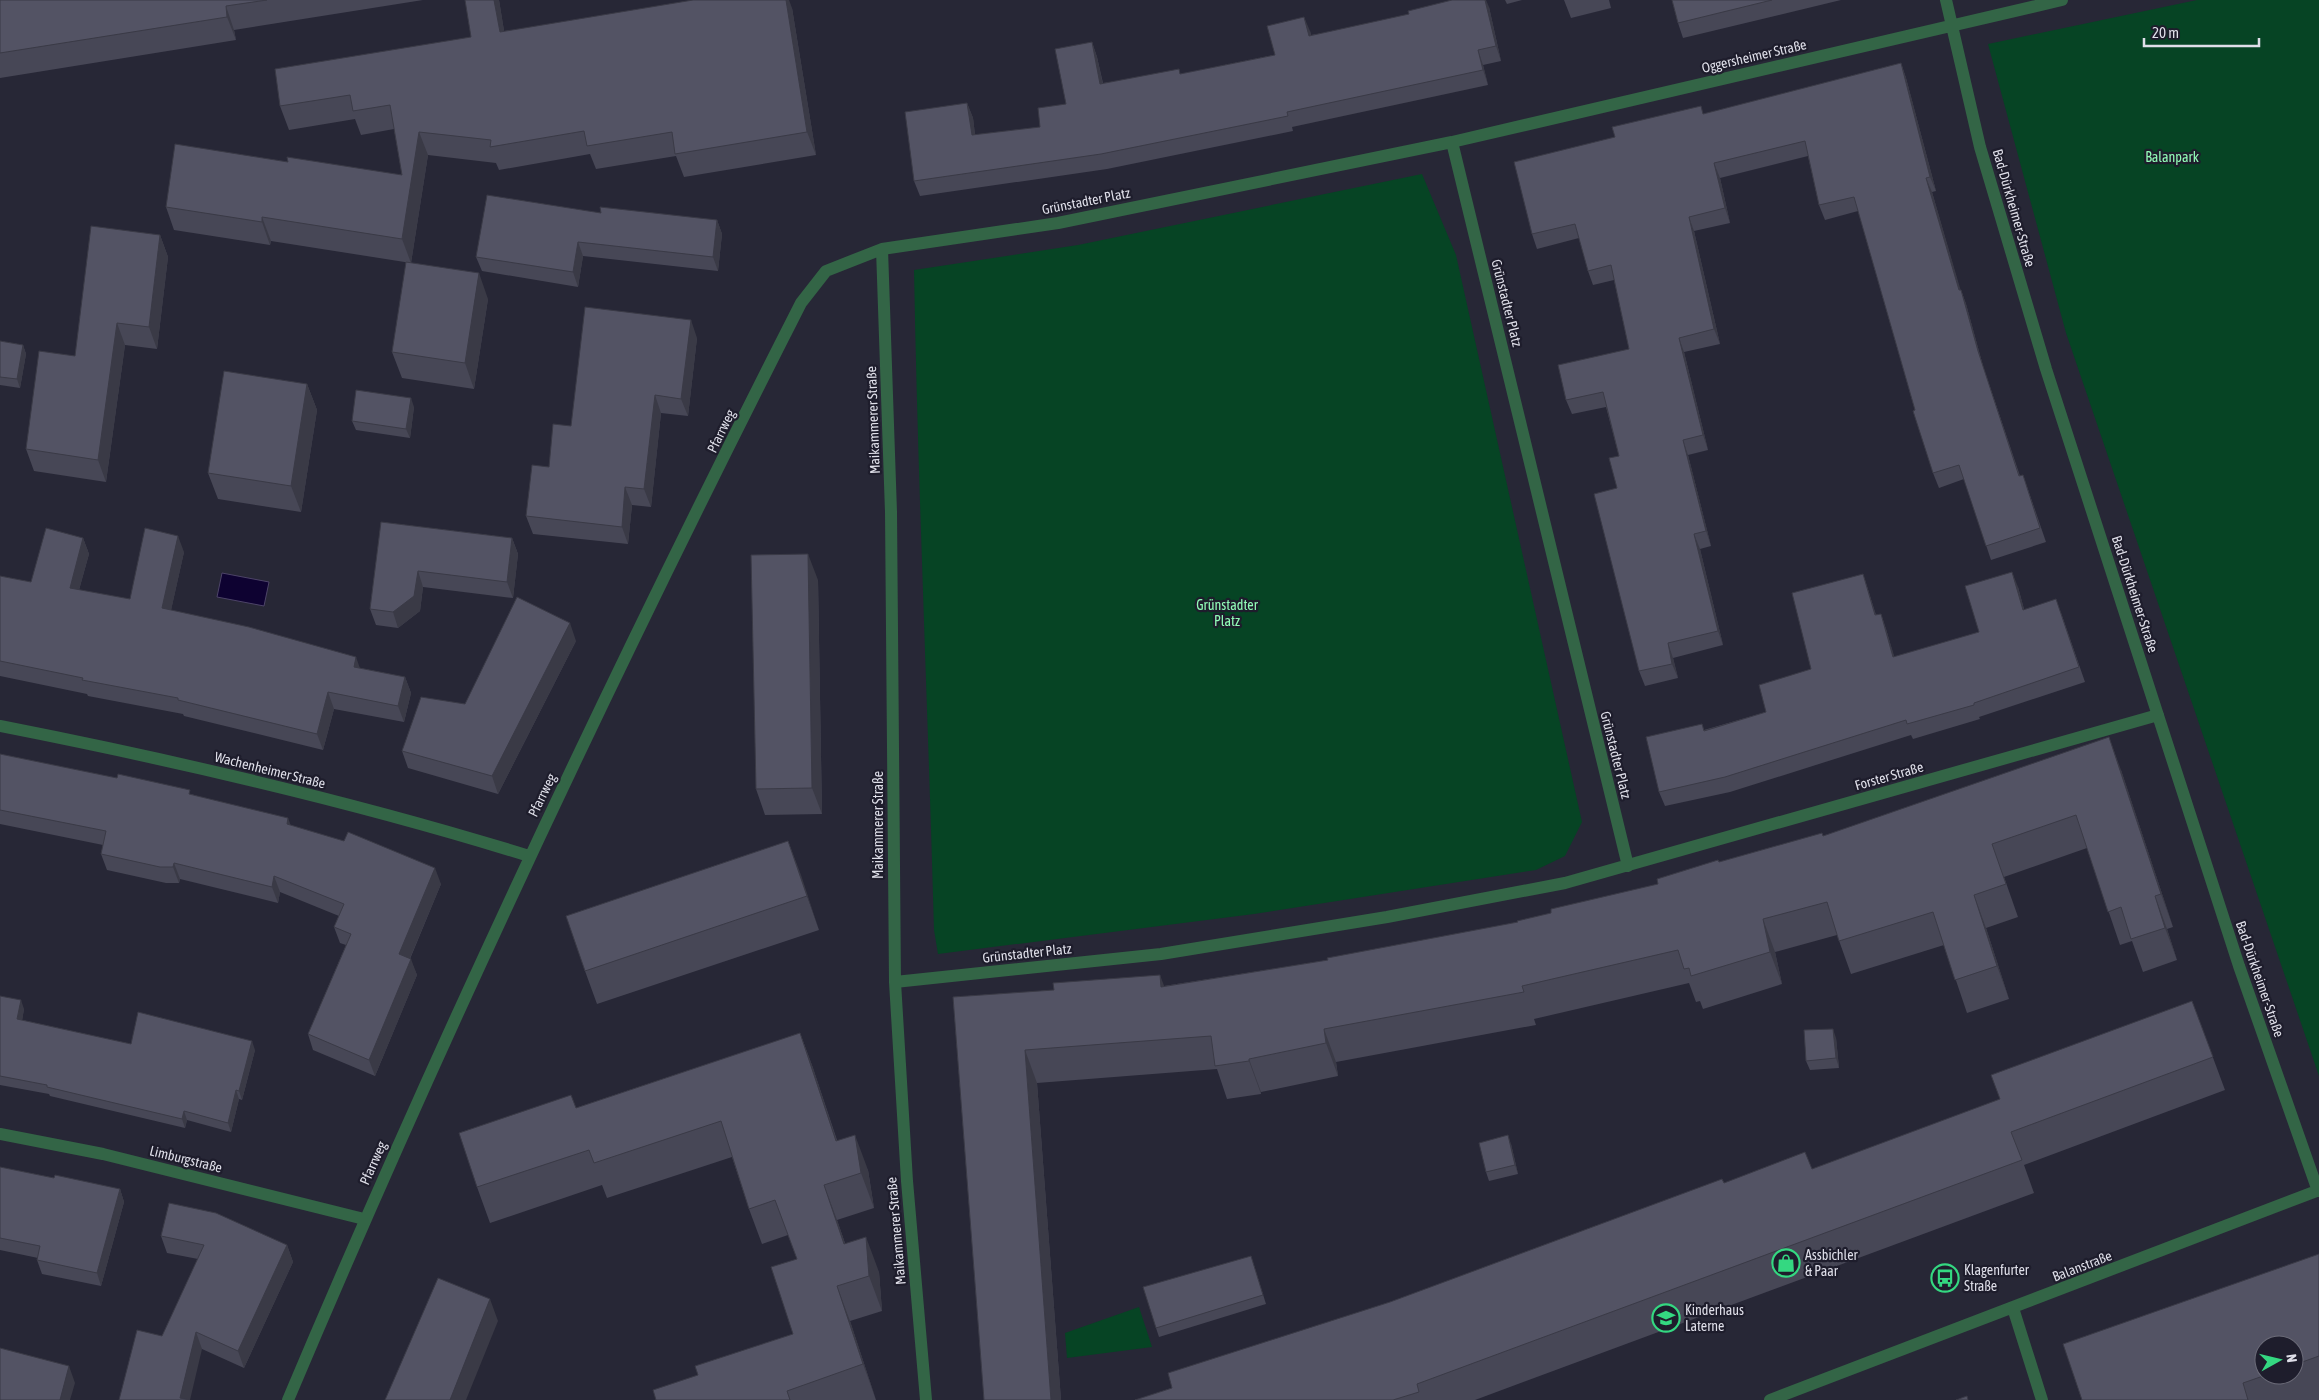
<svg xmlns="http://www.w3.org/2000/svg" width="2319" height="1400" font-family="'Asap Condensed',sans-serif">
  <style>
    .green { fill: #064424 }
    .water { fill: #0e0231; stroke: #4d4468 }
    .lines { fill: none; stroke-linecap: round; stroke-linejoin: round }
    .minor { stroke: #336546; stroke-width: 12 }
    .wall { fill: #474756; fill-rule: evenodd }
    .shaded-wall { fill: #3a3a46 }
    .building { fill: #535364; stroke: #3a3a46 }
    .labels { text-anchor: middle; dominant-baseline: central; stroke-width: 4.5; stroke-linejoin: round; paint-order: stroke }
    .street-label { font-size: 14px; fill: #dfdfe9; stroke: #1e1d2c }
    .park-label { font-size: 14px; fill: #91fbb7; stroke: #1e1d2c }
    .poi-label { font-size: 14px; fill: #dfdfe9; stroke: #1e1d2c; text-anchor: start }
  </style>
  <rect width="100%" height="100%" fill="#272736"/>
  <path class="green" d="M 2197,0 L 2319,0 L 2319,1076 L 2066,333 L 1988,44 Z
    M 1422,174 L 1456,255 L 1582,822 L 1565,856 L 1536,870 L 1254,914 L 938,954 L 934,930 C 928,710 918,490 914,270 L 1078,245 Z
    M 1139,1307 L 1152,1347 L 1067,1358 L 1065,1333 Z"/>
  <path class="water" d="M 222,573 L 269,582 L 264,606 L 217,597 Z"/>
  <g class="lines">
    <path class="minor" d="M 1946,0 L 1980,147 L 2046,369 L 2239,966 L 2318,1191
      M 1452,142 L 1628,866
      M 882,249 L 891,512 L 895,982 L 907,1181 L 926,1400
      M 0,726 C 178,761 356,802 529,856
      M 895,982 L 1161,954 L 1387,917 L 1565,883 L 2158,715
      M 0,1134 L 103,1154 L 364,1219
      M 2013,1308 L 2042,1400
      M 288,1400 C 445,1028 618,663 801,303 L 826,271 L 882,249 L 1058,223 L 1452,142 L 2062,0
      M 1770,1400 L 2319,1190"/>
  </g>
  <path class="wall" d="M 0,0 L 423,0 L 234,30 L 236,40 L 0,78 Z
    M 499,0 L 504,31 L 792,8 L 816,155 L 684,177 L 676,156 L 596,169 L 590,154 L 499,170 L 496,163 L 428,155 L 411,263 L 271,241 L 270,245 L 174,230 L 166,207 L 288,162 L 402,175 L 394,129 L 361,135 L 355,119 L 289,130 L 280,106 L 471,37 Z
    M 1505,0 L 1522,0 L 1507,4 Z
    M 1564,0 L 1609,0 L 1611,8 L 1571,18 Z
    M 1672,0 L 1841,0 L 1683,38 L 1678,23 Z
    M 1489,7 L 1501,61 L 1483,65 L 1488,85 L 1292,127 L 1293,131 L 1107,169 L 920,196 L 914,181 L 967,103 L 973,118 L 975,135 L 1040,127 L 1066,104 L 1092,42 L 1097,57 L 1103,83 L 1181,74 L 1275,55 L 1310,31 L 1311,35 Z
    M 1901,63 L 1906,78 L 1936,191 L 1932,192 L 1960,290 L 1961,290 L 1966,304 L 1983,366 L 2020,476 L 2023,475 L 2046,542 L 1991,560 L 1964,479 L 1939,488 L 1933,473 L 1858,211 L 1825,220 L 1819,205 L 1808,156 L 1720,178 L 1730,223 L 1694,231 L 1720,344 L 1684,352 L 1708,450 L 1688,455 L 1711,546 L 1700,549 L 1723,645 L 1673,658 L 1678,678 L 1645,686 L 1639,671 L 1617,488 L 1619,456 L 1606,407 L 1572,414 L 1566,400 L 1629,349 L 1614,280 L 1593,285 L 1588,271 L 1579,238 L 1537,249 L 1532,234 L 1615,137 Z
    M 601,213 L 717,220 L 722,234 L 718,271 L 583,256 L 578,287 L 482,271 L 476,257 Z
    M 160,235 L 168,257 L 157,349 L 125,345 L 106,482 L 34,471 L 26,449 L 75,356 Z
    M 488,299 L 474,389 L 402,378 L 392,352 Z
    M 697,338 L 688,416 L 661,413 L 651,507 L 632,505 L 628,544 L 533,534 L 526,516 L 571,426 Z
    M 0,341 L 23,345 L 26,354 L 20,388 L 0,385 Z
    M 307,384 L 317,410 L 301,512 L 218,499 L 208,473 Z
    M 414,407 L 410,438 L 356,430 L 352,421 Z
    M 381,522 L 512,538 L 518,554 L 513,598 L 423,587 L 420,611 L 398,628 L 376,625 L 370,609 Z
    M 83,538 L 89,554 L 79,590 L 130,599 L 184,552 L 171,610 L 360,668 L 405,677 L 411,693 L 404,722 L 334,709 L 323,750 L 184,716 L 183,714 L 88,696 L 87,694 L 0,676 L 0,576 L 31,582 Z
    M 1863,574 L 1876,615 L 1881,614 L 1886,629 L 1894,657 L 1979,632 L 2018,587 L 2024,609 L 2061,613 L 2085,682 L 1979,717 L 1980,719 L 1913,739 L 1911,735 L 1730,792 L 1665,806 L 1659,792 L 1702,724 L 1704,730 L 1766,712 L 1811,669 Z
    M 818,580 L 822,814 L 765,815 L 756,789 Z
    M 576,641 L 498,794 L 408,768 L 402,751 L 465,704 Z
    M 0,754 L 191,794 L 291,825 L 441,884 L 410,959 L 417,975 L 375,1076 L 313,1050 L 308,1034 L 346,945 L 340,943 L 334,927 L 339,916 L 280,892 L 278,903 L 180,879 L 179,883 L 166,883 L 107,870 L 101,854 L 103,845 L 0,824 Z
    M 2121,770 L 2173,927 L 2167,929 L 2177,960 L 2143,972 L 2132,941 L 2120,945 L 2087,848 L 2004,877 L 2018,917 L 1986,928 L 2009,999 L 1967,1013 L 1944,945 L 1851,974 L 1837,935 L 1775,952 L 1782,984 L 1703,1009 L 1700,1001 L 1696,1002 L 1689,983 L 1534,1019 L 1536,1025 L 1336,1062 L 1338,1076 L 1261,1092 L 1261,1094 L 1227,1099 L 1217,1069 L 1037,1083 L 1061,1400 L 984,1400 L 953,997 L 1054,990 L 1164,986 L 1328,960 L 1518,922 L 1551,913 L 1658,884 L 1719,862 L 1823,836 Z
    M 788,841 L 819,930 L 597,1004 L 585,971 Z
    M 0,996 L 24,1009 L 22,1020 L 131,1044 L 255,1050 L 242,1100 L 239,1099 L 231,1132 L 187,1120 L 185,1128 L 50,1096 L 49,1094 L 0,1085 Z
    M 2192,1001 L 2225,1090 L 2024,1165 L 2034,1193 L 1475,1400 L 1135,1400 L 1172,1388 L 1390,1302 L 1724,1183 L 1812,1169 L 1999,1100 Z
    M 800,1033 L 813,1068 L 837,1140 L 868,1170 L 874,1208 L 837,1220 L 845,1243 L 879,1272 L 882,1311 L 850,1321 L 876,1400 L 656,1400 L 698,1375 L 793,1334 L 797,1259 L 788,1235 L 762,1244 L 749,1209 L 732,1157 L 607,1198 L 602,1185 L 490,1223 L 477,1187 L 576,1108 Z
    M 1836,1038 L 1839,1068 L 1810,1070 L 1806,1061 Z
    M 1511,1144 L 1518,1174 L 1489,1181 L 1486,1172 Z
    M 0,1167 L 54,1178 L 120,1189 L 124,1202 L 101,1286 L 42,1274 L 37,1260 L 38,1258 L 0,1250 Z
    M 161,1236 L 287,1245 L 293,1262 L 244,1368 L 202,1349 L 162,1336 L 198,1259 L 167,1253 Z
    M 2319,1254 L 2319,1400 L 2082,1400 ZM 2294,1345 L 2294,1375 L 2264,1375 Z
    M 1251,1256 L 1266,1304 L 1159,1337 L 1156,1328 Z"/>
  <path class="shaded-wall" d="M 494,0 L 499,0 L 508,55 L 500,32 Z
    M 786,0 L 789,0 L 792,8 L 816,155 L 807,132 Z
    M 1485,0 L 1486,0 L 1489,7 L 1501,61 L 1496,46 Z
    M 226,6 L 234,30 L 236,40 L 227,17 Z
    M 1304,17 L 1310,31 L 1314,50 L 1309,36 Z
    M 1092,42 L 1097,57 L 1106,99 L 1100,84 Z
    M 1478,50 L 1483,65 L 1488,85 L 1483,70 Z
    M 1901,63 L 1906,78 L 1936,191 L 1930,177 Z
    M 967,103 L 973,118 L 977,150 L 972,135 Z
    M 419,132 L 428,155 L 411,263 L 402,239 Z
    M 1714,163 L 1720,178 L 1730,223 L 1725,208 Z
    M 1926,178 L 1932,192 L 1965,305 L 1959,290 Z
    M 262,217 L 271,241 L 270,245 L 262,222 Z
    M 1689,217 L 1694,231 L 1720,344 L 1714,329 Z
    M 717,220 L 722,234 L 718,271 L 713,257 Z
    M 160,235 L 168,257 L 157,349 L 149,327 Z
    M 578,242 L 583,256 L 578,287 L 573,272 Z
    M 479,273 L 488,299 L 474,389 L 465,363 Z
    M 1961,290 L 1966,304 L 1983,366 L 2024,491 L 1978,351 Z
    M 691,320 L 697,338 L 688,416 L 681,399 Z
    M 117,323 L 125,345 L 106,482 L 98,460 Z
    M 1679,338 L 1684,352 L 1708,450 L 1703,435 Z
    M 23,345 L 26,354 L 20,388 L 17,379 Z
    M 307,384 L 317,410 L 301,512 L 291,486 Z
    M 655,395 L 661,413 L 651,507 L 644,489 Z
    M 411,398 L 414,407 L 410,438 L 406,429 Z
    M 1683,440 L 1688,455 L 1711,546 L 1706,531 Z
    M 625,487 L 632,505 L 628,544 L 622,527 Z
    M 1694,534 L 1700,549 L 1723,645 L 1718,631 Z
    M 178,536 L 184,552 L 168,624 L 162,608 Z
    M 83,538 L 89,554 L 75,604 L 70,588 Z
    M 512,538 L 518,554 L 513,598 L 507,582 Z
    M 808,554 L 818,580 L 822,814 L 812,788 Z
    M 418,571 L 423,587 L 420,611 L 398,628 L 393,612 Z
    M 2012,572 L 2018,587 L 2028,625 L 2023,610 Z
    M 1863,574 L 1868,589 L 1880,630 L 1875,615 Z
    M 1881,614 L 1886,629 L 1899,672 L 1893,657 Z
    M 570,623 L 576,641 L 498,794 L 492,776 Z
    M 1668,643 L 1673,658 L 1678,678 L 1672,664 Z
    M 356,657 L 362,674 L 354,667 Z
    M 405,677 L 411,693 L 404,722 L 398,706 Z
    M 328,692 L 334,709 L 323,750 L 317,734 Z
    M 2109,737 L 2121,770 L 2173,927 L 2161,894 Z
    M 288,818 L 294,834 L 287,824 Z
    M 788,841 L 801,875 L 819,930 L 807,896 Z
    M 174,863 L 180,879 L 179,883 L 173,867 Z
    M 435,868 L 441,884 L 405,970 L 399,954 Z
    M 274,876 L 280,892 L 278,903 L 272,887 Z
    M 1974,895 L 1986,928 L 2009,999 L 1997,966 Z
    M 2155,896 L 2167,929 L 2177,960 L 2165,928 Z
    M 1763,919 L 1775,952 L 1782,984 L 1770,952 Z
    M 411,959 L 417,975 L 375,1076 L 369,1060 Z
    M 1160,975 L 1172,1007 L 1161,987 Z
    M 21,1000 L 24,1009 L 21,1028 L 17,1019 Z
    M 1324,1029 L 1336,1062 L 1338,1076 L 1326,1043 Z
    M 1833,1029 L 1836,1038 L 1839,1068 L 1836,1058 Z
    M 800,1033 L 813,1068 L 848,1176 L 836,1141 Z
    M 252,1041 L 255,1050 L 242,1100 L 239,1091 Z
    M 1025,1050 L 1037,1083 L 1061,1400 L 1051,1400 Z
    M 1249,1059 L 1261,1092 L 1261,1094 L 1249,1061 Z
    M 236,1090 L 239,1099 L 231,1132 L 228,1123 Z
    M 184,1111 L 187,1120 L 185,1128 L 182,1119 Z
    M 855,1135 L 868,1170 L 874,1208 L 861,1173 Z
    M 1508,1135 L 1511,1144 L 1518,1174 L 1515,1165 Z
    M 824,1185 L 837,1220 L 857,1279 L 844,1244 Z
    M 120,1189 L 124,1202 L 101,1286 L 97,1273 Z
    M 866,1237 L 879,1272 L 882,1311 L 869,1276 Z
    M 287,1245 L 293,1262 L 244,1368 L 238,1351 Z
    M 837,1286 L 850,1321 L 876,1400 L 863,1364 Z
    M 490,1299 L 498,1321 L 466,1400 L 450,1400 Z
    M 196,1332 L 202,1349 L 190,1400 L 180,1398 Z
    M 69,1366 L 75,1383 L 70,1400 L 60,1400 Z"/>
  <path class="building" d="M 0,0 L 267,0 L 226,6 L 227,17 L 0,53 Z
    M 465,0 L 494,0 L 500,32 L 693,0 L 786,0 L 807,132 L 675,154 L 672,132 L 587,146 L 584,131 L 490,147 L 491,140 L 419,132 L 402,239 L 262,217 L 262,222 L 166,207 L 175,144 L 288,162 L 287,157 L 402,175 L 390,105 L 353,111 L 350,95 L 280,106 L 275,69 L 471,37 Z
    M 1452,0 L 1485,0 L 1496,46 L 1478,50 L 1483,70 L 1287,112 L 1288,116 L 1101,154 L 914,181 L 905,112 L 967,103 L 972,135 L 1040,127 L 1038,108 L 1066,104 L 1055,49 L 1092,42 L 1100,84 L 1179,69 L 1180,74 L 1275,55 L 1267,26 L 1304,17 L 1309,36 L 1409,14 L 1408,11 Z
    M 1672,0 L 1772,0 L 1678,23 Z
    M 1901,63 L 1930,177 L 1926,178 L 1959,290 L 1961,290 L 1978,351 L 2019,476 L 2023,475 L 2040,528 L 1986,546 L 1959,465 L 1933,473 L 1913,411 L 1915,410 L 1854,197 L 1819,205 L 1805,141 L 1714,163 L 1725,208 L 1689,217 L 1714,329 L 1679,338 L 1703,435 L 1683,440 L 1706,531 L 1694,534 L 1718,631 L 1668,643 L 1672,664 L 1639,671 L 1594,494 L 1617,488 L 1609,458 L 1619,456 L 1603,392 L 1566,400 L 1558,365 L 1629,349 L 1611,265 L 1588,271 L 1575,224 L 1532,234 L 1514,162 L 1615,137 L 1612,127 L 1701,106 L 1703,114 Z
    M 487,195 L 601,213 L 600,207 L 717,220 L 713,257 L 578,242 L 573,272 L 476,257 Z
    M 91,226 L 160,235 L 149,327 L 117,323 L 98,460 L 26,449 L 39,351 L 75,356 Z
    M 406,262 L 479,273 L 465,363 L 392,352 Z
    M 585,307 L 691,320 L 681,399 L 655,395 L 644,489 L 625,487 L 622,527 L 526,516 L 532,465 L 549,467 L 553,424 L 571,426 Z
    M 0,341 L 23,345 L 17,379 L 0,377 Z
    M 224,371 L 307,384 L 291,486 L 208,473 Z
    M 356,390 L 411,398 L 406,429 L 352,421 Z
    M 381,522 L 512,538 L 507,582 L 418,571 L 414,596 L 393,612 L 370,609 Z
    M 46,528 L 83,538 L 70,588 L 130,599 L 145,528 L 178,536 L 162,608 L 249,627 L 356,657 L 354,667 L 405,677 L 398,706 L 328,692 L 317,734 L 178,700 L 178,698 L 82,680 L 83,678 L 0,661 L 0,576 L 31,582 Z
    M 808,554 L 812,788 L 756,789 L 751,555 Z
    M 2012,572 L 2023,610 L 2056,599 L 2079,667 L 1974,703 L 1974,705 L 1907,724 L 1906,720 L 1725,777 L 1659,792 L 1646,737 L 1702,724 L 1704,731 L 1766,712 L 1759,685 L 1811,669 L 1792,593 L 1863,574 L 1875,615 L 1881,614 L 1893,657 L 1979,632 L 1965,586 Z
    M 517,597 L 570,623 L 492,776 L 402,751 L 421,697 L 465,704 Z
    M 2109,737 L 2161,894 L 2155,896 L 2165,928 L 2131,939 L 2121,907 L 2108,912 L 2076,815 L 1992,844 L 2006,884 L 1974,895 L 1997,966 L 1955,980 L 1933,912 L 1839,941 L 1827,902 L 1763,919 L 1770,952 L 1691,976 L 1689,968 L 1684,969 L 1678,950 L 1522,986 L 1524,992 L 1324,1029 L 1326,1043 L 1249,1059 L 1249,1061 L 1215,1066 L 1211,1036 L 1025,1050 L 1051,1400 L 984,1400 L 953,997 L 1054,990 L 1053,983 L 1160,975 L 1161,987 L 1328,960 L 1327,958 L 1518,922 L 1517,921 L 1551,913 L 1551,909 L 1658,884 L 1657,879 L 1718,860 L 1719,862 L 1822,833 L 1823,836 Z
    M 0,754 L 117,778 L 118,774 L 190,790 L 189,794 L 288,818 L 287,824 L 344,841 L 348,832 L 435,868 L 399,954 L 411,959 L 369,1060 L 308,1034 L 351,934 L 334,927 L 344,904 L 274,876 L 272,887 L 174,863 L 173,867 L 160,867 L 101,854 L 106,831 L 0,810 Z
    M 788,841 L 807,896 L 585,971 L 566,916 Z
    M 0,996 L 21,1000 L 17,1019 L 131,1044 L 138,1012 L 252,1041 L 239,1091 L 236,1090 L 228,1123 L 184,1111 L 182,1119 L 47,1087 L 47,1085 L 0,1076 Z
    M 2192,1001 L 2213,1057 L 2011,1132 L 2022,1160 L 1417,1384 L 1419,1392 L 1393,1400 L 1135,1400 L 1172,1388 L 1168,1373 L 1390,1302 L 1722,1179 L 1724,1183 L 1805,1152 L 1812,1169 L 2000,1099 L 1991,1075 Z
    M 1833,1029 L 1836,1058 L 1806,1061 L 1804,1030 Z
    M 800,1033 L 836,1141 L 855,1135 L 861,1173 L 824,1185 L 844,1244 L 866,1237 L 869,1276 L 837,1286 L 863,1364 L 787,1391 L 790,1400 L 656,1400 L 653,1390 L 698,1375 L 695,1366 L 793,1334 L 771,1267 L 797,1259 L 775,1200 L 749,1209 L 721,1121 L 594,1163 L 589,1150 L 477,1187 L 459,1133 L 571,1095 L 576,1108 Z
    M 1508,1135 L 1515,1165 L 1486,1172 L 1479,1143 Z
    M 0,1167 L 54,1178 L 55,1175 L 120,1189 L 97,1273 L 37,1260 L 40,1246 L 0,1238 Z
    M 169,1203 L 216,1213 L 287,1245 L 238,1351 L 196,1332 L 180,1398 L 190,1400 L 119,1400 L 137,1330 L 162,1336 L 204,1245 L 161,1236 Z
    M 2319,1254 L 2319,1356 L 2294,1365 L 2294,1345 L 2264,1345 L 2264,1375 L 2266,1375 L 2243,1383 L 2248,1400 L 2082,1400 L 2063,1344 Z
    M 1251,1256 L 1263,1295 L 1156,1328 L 1143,1287 Z
    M 438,1278 L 490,1299 L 450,1400 L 385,1400 Z
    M 0,1348 L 69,1366 L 60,1400 L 0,1400 Z
    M 1967,1396 L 1968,1400 L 1956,1400 Z"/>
  <defs>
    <g id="shop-ring" transform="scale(1.4375)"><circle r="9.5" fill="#1e1d2c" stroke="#34d881" stroke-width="1.5"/><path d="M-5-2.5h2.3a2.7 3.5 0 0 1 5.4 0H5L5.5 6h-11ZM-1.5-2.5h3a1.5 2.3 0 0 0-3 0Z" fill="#34d881"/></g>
    <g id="bus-ring" transform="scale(1.4375)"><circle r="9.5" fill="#1e1d2c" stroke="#34d881" stroke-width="1.5"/><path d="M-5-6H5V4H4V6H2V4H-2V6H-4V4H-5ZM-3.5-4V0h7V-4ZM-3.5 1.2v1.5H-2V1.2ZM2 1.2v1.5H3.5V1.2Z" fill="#34d881"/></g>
    <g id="school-ring" transform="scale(1.4375)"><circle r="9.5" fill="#1e1d2c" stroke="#34d881" stroke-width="1.5"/><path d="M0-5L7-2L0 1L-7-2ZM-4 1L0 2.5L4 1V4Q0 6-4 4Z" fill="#34d881"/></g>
  </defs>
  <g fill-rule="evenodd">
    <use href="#shop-ring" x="1786" y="1263"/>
    <use href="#bus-ring" x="1945" y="1278"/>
    <use href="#school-ring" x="1666" y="1318"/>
  </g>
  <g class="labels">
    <g class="street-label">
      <text transform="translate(1754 56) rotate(-13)">Oggersheimer Straße</text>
      <text transform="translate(1086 201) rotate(-11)">Grünstadter Platz</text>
      <text transform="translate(2014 208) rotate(74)">Bad-Dürkheimer-Straße</text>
      <text transform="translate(1507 303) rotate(76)">Grünstadter Platz</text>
      <text transform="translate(873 420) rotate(-92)">Maikammerer Straße</text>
      <text transform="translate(721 431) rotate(-64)">Pfarrweg</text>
      <text transform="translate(2135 594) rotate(72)">Bad-Dürkheimer-Straße</text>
      <text transform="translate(1616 755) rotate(76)">Grünstadter Platz</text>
      <text transform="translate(270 770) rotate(14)">Wachenheimer Straße</text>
      <text transform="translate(1889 776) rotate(-16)">Forster Straße</text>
      <text transform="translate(542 795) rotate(-64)">Pfarrweg</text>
      <text transform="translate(878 825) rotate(-90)">Maikammerer Straße</text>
      <text transform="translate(1027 953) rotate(-6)">Grünstadter Platz</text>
      <text transform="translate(2260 979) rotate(71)">Bad-Dürkheimer-Straße</text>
      <text transform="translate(186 1159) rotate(14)">Limburgstraße</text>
      <text transform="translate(373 1163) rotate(-66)">Pfarrweg</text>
      <text transform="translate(896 1231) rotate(-95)">Maikammerer Straße</text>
      <text transform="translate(2082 1266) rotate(-21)">Balanstraße</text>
    </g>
    <g class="park-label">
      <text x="2172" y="157">Balanpark</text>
      <text x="1227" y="605">Grünstadter<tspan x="1227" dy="16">Platz</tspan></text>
    </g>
    <g class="poi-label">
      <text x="1805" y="1255">Assbichler<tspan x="1805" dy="16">&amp; Paar</tspan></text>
      <text x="1964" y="1270">Klagenfurter<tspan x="1964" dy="16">Straße</tspan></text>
      <text x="1685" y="1310">Kinderhaus<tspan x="1685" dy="16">Laterne</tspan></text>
    </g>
  </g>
  <g transform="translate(2279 1360) rotate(82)"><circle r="24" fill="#1e1d2c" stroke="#6b6b78"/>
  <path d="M0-4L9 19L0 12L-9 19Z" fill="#34d881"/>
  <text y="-8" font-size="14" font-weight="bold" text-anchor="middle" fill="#dfdfe9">N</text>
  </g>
  <path d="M2144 38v8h115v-8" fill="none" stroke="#dfdfe9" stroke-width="2.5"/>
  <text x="2152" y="38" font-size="15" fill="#dfdfe9" stroke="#1e1d2c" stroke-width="4" paint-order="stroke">20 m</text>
</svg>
